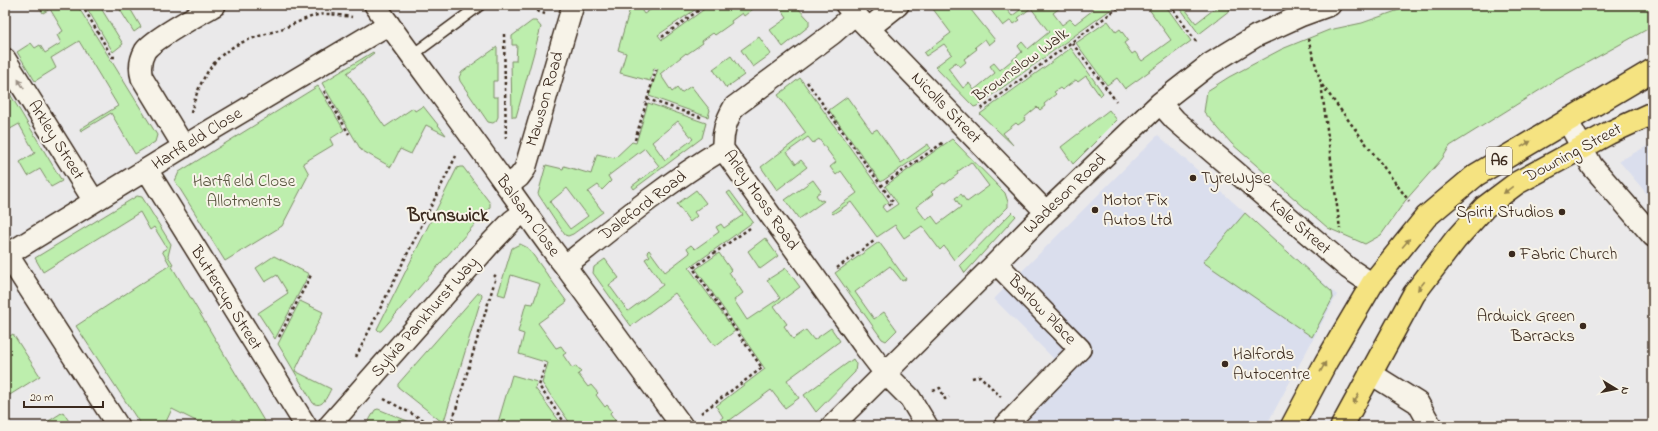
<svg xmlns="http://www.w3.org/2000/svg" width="1658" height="431" font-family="'Indie Flower',sans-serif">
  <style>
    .built { fill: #dadeed }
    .green { fill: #bdeead; stroke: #7c8c66; fill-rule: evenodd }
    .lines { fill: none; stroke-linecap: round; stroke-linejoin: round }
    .service-casing { stroke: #3b2a1e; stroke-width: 13 }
    .minor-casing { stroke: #3b2a1e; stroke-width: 24 }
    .trunk-casing { stroke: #3b2a1e; stroke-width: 25 }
    .path { stroke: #3b2a1e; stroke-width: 2.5; stroke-dasharray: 3 3; stroke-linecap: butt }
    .service { stroke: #f7f3e8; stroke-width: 10 }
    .minor { stroke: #f7f3e8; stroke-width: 21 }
    .trunk { stroke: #f5e381; stroke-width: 22 }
    .oneway { fill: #998e83 }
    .oneway2 { fill: #988650 }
    .poi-dot { fill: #3b2a1e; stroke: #f7f3e8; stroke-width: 1.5 }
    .labels { text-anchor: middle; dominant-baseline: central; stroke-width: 4; stroke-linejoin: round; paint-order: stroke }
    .shield { fill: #f7f3e8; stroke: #73665b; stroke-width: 1 }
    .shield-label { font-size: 16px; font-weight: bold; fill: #3b2a1e }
    .street-label { font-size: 17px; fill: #3b2a1e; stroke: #f7f3e8 }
    .poi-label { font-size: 17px; fill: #3b2a1e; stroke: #f7f3e8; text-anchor: start }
    .park-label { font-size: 17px; fill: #55513b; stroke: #f7f3e8 }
    .quarter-label { font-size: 19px; font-weight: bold; fill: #3b2a1e; stroke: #f7f3e8 }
  </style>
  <rect width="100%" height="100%" fill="#eae9ea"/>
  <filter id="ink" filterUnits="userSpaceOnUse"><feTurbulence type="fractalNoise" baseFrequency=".025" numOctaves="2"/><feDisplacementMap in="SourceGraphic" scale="8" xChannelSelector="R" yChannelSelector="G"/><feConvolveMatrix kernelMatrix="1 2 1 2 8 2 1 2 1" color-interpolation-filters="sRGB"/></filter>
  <g filter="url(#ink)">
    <path class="built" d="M 1158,135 L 1337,295 L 1266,426 L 999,426 L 1056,361 L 994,299 Z
      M 1653,143 L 1653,201 L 1619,161 Z"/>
    <path class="green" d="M 45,5 L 77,5 L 157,135 L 155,142 L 135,154 L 111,113 L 81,131 L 80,129 L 118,106 L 79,41 L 51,58 L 56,68 L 35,81 L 17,52 L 31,43 L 35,48 L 40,45 L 45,53 L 61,43 L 57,35 L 63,31 L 50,9 L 43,13 L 40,8 Z
      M 85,5 L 99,5 L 123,44 L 113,52 Z
      M 117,5 L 128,5 L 141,27 L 134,32 Z
      M 631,5 L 638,5 L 644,14 L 658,5 L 702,5 L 658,35 L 662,40 L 710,5 L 758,5 L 744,16 L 742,13 L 731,21 L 732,23 L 715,35 L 713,33 L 702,41 L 703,43 L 687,54 L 686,53 L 660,74 L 672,92 L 677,88 L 681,93 L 691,86 L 710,110 L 708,117 L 649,96 L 658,69 L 654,68 L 650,81 L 620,73 L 626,53 L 618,50 Z
      M 778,5 L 795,5 L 809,20 L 809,26 L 783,47 L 770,30 L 787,18 Z
      M 930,5 L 967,5 L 995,40 L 989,45 L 985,39 L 975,47 L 977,49 L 964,59 L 966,62 L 960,67 L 956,62 L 948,68 L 963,88 L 969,83 L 974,90 L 995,73 L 990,66 L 994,63 L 1000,70 L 1022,52 L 1018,46 L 1022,42 L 1028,49 L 1049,32 L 1031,8 L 1018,18 L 1020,20 L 1014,24 L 1011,20 L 1003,26 L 990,9 L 996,5 L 1003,5 L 1012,16 L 1020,10 L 1017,5 L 1064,5 L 1053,13 L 1062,25 L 1070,19 L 1075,24 L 1093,10 L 1091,5 L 1117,5 L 977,106 L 974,107 L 935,67 L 952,54 L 944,44 L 926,56 L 924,53 L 951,33 Z
      M 1146,5 L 1165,5 L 1191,41 L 1125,89 L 1117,78 L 1107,85 L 1076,43 L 1108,21 L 1116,32 L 1120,29 L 1128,40 L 1124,43 L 1132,54 L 1135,52 L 1142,61 L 1171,40 Z
      M 1178,5 L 1182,5 L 1196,23 L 1217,7 L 1217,5 L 1226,5 L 1230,10 L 1199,34 Z
      M 1413,5 L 1653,5 L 1653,26 L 1556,80 L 1450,146 L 1442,159 L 1405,201 L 1381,235 L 1365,244 L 1328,228 L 1232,144 L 1204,112 L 1207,91 L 1229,77 L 1282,49 L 1329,30 L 1362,23 Z
      M 532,21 L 536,21 L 541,27 L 516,117 L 512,117 L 511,61 L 516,61 L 517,45 L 512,45 L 512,36 Z
      M 759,37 L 771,54 L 753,67 L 741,50 Z
      M 497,47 L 497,81 L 493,81 L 493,97 L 498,97 L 498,117 L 496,121 L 493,123 L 488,122 L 460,81 L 459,77 L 462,72 Z
      M 1071,48 L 1103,93 L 1100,96 L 1086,76 L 1078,82 L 1076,80 L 1062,90 L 1060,88 L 1054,92 L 1056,94 L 1044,104 L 1045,106 L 1040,110 L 1037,107 L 1024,118 L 1025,120 L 1018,125 L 1016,123 L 1003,133 L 1013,145 L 980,114 Z
      M 373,52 L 374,53 L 347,73 L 385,127 L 413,108 L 415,111 L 423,106 L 446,135 L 426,125 L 411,154 L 400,149 L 391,167 L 361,150 L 322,83 Z
      M 731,56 L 744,75 L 726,88 L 713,69 Z
      M 800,78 L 889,202 L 882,207 L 886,212 L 898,204 L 885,186 L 952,139 L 1005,193 L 1008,202 L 1008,207 L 954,260 L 944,246 L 940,250 L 922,226 L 904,238 L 895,225 L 877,237 L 851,202 L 833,214 L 831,212 L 857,193 L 841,171 L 836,175 L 830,167 L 836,162 L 819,139 L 813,143 L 808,137 L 787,152 L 796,164 L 801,160 L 807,167 L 777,190 L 761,167 L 806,133 L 778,95 ZM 971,162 L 989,186 L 967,202 L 961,194 L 955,198 L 961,207 L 938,224 L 932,216 L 926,220 L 916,207 L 933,194 L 931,192 L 943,183 L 945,184 L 958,174 L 957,172 Z
      M 318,86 L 344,130 L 330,139 L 333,145 L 303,163 L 309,174 L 282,226 L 225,261 L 175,181 L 179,172 Z
      M 7,89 L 62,181 L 51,187 L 40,169 L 28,176 L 20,162 L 35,153 L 19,124 L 5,132 L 5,91 Z
      M 847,97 L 872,132 L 877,129 L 901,163 L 928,144 L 930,148 L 881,182 L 829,110 Z
      M 648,103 L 706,123 L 702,138 L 634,189 L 632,186 L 659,166 L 645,148 L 608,176 L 611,181 L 602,190 L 598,185 L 588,192 L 603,212 L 573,234 L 568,236 L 565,235 L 538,194 L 546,165 L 563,169 L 564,166 L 591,174 L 597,154 L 615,158 L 632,142 L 636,143 ZM 678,121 L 693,139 L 665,160 L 652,142 ZM 567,188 L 588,216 L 570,229 L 550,202 Z
      M 1109,110 L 1117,120 L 1073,164 L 1061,147 Z
      M 460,167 L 463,167 L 490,203 L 490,207 L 381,331 L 379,331 L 377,329 L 457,168 Z
      M 813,180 L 821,191 L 816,195 L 820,201 L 822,200 L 824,201 L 799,219 L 785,200 Z
      M 696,190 L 706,203 L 694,212 L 697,216 L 690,222 L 677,204 Z
      M 730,191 L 753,222 L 689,268 L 735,331 L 715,346 L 675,293 L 631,326 L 593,273 L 594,267 L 605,259 L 619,278 L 609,285 L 628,311 L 663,285 L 645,259 L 650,256 L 647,252 L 649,250 L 665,272 L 690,253 L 687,248 L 691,245 L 695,249 L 719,232 L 716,227 L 721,224 L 724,228 L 743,215 L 727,193 Z
      M 137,196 L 142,197 L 171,244 L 168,256 L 173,264 L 171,265 L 267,426 L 249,426 L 233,419 L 230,426 L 206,426 L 172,409 L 164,426 L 139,426 L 141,425 L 76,326 L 170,265 L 162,251 L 167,248 L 154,227 L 150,230 L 140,212 L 43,272 L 35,258 Z
      M 1012,212 L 1016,216 L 965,273 L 960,265 Z
      M 1245,213 L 1332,292 L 1333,298 L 1312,337 L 1203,262 Z
      M 765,238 L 778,256 L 760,269 L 748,251 Z
      M 879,242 L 906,279 L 902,281 L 890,266 L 855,292 L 874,319 L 884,312 L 897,330 L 886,341 L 882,339 L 835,273 Z
      M 520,244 L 528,248 L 567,302 L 538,323 L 556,348 L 561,346 L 566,353 L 563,355 L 572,368 L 576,366 L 581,372 L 578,374 L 588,387 L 591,385 L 598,393 L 596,395 L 605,407 L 607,405 L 612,411 L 610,413 L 619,426 L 572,426 L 542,383 L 548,363 L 519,354 L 524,334 L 518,332 L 526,303 L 533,304 L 540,284 L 511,275 L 505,296 L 498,294 L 512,248 Z
      M 719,253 L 731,270 L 729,272 L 743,293 L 734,300 L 747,320 L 780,298 L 767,280 L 786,268 L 800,287 L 774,306 L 787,324 L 784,326 L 793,339 L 806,330 L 814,340 L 831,328 L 840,341 L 787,380 L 799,398 L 785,408 L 771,390 L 722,426 L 712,426 L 723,417 L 716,406 L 765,369 L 696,269 Z
      M 274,256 L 309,274 L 275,339 L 258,313 L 288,293 L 277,275 L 265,282 L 256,268 Z
      M 478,293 L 481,293 L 482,296 L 444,421 L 442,422 L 398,387 L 398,384 Z
      M 300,301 L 323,312 L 295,371 L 331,389 C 327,396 323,409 313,403 L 278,344 Z
      M 13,334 L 40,376 L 5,398 L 5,339 Z
      M 853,359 L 856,364 L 855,372 L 816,412 L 804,395 Z
      M 512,375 L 537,382 L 535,388 L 563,426 L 497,426 Z
      M 378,409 L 420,426 L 366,426 L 375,410 Z
      M 63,412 L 72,426 L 41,426 Z"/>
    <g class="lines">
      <g class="service-casing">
        <path id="service" d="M 411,56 L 480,5"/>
      </g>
      <g class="minor-casing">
        <path id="minor" d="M 375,5 C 418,65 463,124 506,185 C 526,212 544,240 565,266 L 682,426
          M 846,5 L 1046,212
          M 855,14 L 832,34 L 734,107 C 726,121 722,133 723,149 L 865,347 L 885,373 L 910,398 L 927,426
          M 869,28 L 898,5
          M 5,59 L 94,201
          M 1160,103 L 1175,120 L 1348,268 L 1372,284
          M 1567,120 L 1592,166 L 1653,236
          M 184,147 L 142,78 C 139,68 140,60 145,51 C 153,39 200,14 215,5
          M 147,170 L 306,426
          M 507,186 L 519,177 L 525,169 L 573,5
          M 7,254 L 118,426
          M 5,256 L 206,133 L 389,24
          M 996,263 L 1080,349 L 1005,426
          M 565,266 C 616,225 668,182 723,149
          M 1370,373 L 1418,403 L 1431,426
          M 329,426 L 488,246 L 512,221 L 524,212
          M 832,426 L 996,263 L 1046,212 L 1160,103 L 1210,64 L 1256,36 L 1300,16 L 1330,5"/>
      </g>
      <g class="trunk-casing">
        <path id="trunk" d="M 1292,426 L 1326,362 L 1372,284 L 1426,217 L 1476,175 L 1653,70
          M 1342,426 L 1414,294 L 1456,239 L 1485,207 L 1517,183 L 1609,133 L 1653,113"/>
      </g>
      <path class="path" d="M 82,5 L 112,57 L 117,57
        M 1170,5 L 1197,43
        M 537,11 L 545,14
        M 504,34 L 506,141
        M 662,37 L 706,5
        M 1308,39 L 1321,83 L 1340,229
        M 1072,43 L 1116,101
        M 807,82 L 893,202 L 887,207
        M 1322,85 L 1409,201
        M 324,91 L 349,134
        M 647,99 L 703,118
        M 981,109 L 1122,5
        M 191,113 C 198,83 213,54 243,42 C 254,37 267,34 278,30 C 294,25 311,14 327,14 C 335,14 344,16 352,17
        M 635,140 L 656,70
        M 881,186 L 944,142
        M 837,268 L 874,241
        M 279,337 L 312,273
        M 356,357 L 456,156
        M 545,365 L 539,386 L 567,426
        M 972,378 L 980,376 L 1001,397
        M 933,391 L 940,388 L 945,399 L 949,397
        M 384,399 L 435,426
        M 701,413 L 762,368 L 693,268 L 750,228
        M 451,426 L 496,277 L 494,275
        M 1381,426 L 1382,422"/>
      <use href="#service" class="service"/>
      <use href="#minor" class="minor"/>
      <use href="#trunk" class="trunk"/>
    </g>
    <defs><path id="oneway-solid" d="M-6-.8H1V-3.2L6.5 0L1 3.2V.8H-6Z"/></defs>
    <use class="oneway" href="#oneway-solid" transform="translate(21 84) rotate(-122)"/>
    <g class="oneway2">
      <use href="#oneway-solid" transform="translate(1526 144) rotate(-31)"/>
      <use href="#oneway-solid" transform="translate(1508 190) rotate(143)"/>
      <use href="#oneway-solid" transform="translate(1406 243) rotate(-50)"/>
      <use href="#oneway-solid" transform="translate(1421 286) rotate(128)"/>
      <use href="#oneway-solid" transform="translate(1323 367) rotate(-61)"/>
      <use href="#oneway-solid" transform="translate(1356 399) rotate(119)"/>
    </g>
  </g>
  <g class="poi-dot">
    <circle cx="1193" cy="178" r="4"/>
    <circle cx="1095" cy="210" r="4"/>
    <circle cx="1562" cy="212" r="4"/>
    <circle cx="1512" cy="254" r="4"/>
    <circle cx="1583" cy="326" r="4"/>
    <circle cx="1225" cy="364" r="4"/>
  </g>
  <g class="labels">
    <rect class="shield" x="1486" y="147" width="26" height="28" rx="3"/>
    <g class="shield-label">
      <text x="1499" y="161">A6</text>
    </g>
    <g class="street-label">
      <text transform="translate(1021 65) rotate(-36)">Brownslow Walk</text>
      <text transform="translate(545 99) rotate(-74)">Mawson Road</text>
      <text transform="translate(946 108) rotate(46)">Nicolls Street</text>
      <text transform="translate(197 139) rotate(-32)">Hartfield Close</text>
      <text transform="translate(56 140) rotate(58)">Arkley Street</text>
      <text transform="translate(1573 153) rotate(-28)">Downing Street</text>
      <text transform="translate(1065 194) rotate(-44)">Wadeson Road</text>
      <text transform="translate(761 200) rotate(55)">Arley Moss Road</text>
      <text transform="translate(643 206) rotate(-37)">Daleford Road</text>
      <text transform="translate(528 216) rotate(54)">Balsam Close</text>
      <text transform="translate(1300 227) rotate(41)">Kale Street</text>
      <text transform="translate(226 298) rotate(58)">Buttercup Street</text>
      <text transform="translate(1042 310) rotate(46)">Barlow Place</text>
      <text transform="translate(425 317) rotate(-49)">Sylvia Pankhurst Way</text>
    </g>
    <g class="poi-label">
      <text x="1201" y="178">TyreWyse</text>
      <text x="1103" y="200">Motor Fix<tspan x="1103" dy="20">Autos Ltd</tspan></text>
      <text x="1554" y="212" text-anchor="end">Spirit Studios</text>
      <text x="1520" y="254">Fabric Church</text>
      <text x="1575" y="316" text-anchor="end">Ardwick Green<tspan x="1575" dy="20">Barracks</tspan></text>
      <text x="1233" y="354">Halfords<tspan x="1233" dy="20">Autocentre</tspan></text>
    </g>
    <g class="park-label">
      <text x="244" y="181">Hartfield Close<tspan x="244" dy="20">Allotments</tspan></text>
    </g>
    <g class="quarter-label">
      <text x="448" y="216">Brunswick</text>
    </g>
  </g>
  <rect width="1658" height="431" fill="none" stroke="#f7f3e8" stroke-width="20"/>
  <rect x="10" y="10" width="1638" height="411" fill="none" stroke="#3b2a1e" stroke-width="1.5" filter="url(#ink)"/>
  <g transform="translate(1616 389) rotate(100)" stroke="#f7f3e8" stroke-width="3" paint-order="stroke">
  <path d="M0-3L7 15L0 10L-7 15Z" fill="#3b2a1e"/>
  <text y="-6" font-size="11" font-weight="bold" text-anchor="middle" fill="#3b2a1e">N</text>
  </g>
  <path d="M24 401v6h79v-6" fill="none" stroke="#3b2a1e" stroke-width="2"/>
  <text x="30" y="401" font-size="12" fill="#3b2a1e" stroke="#f7f3e8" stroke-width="3" paint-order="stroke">20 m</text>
</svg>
